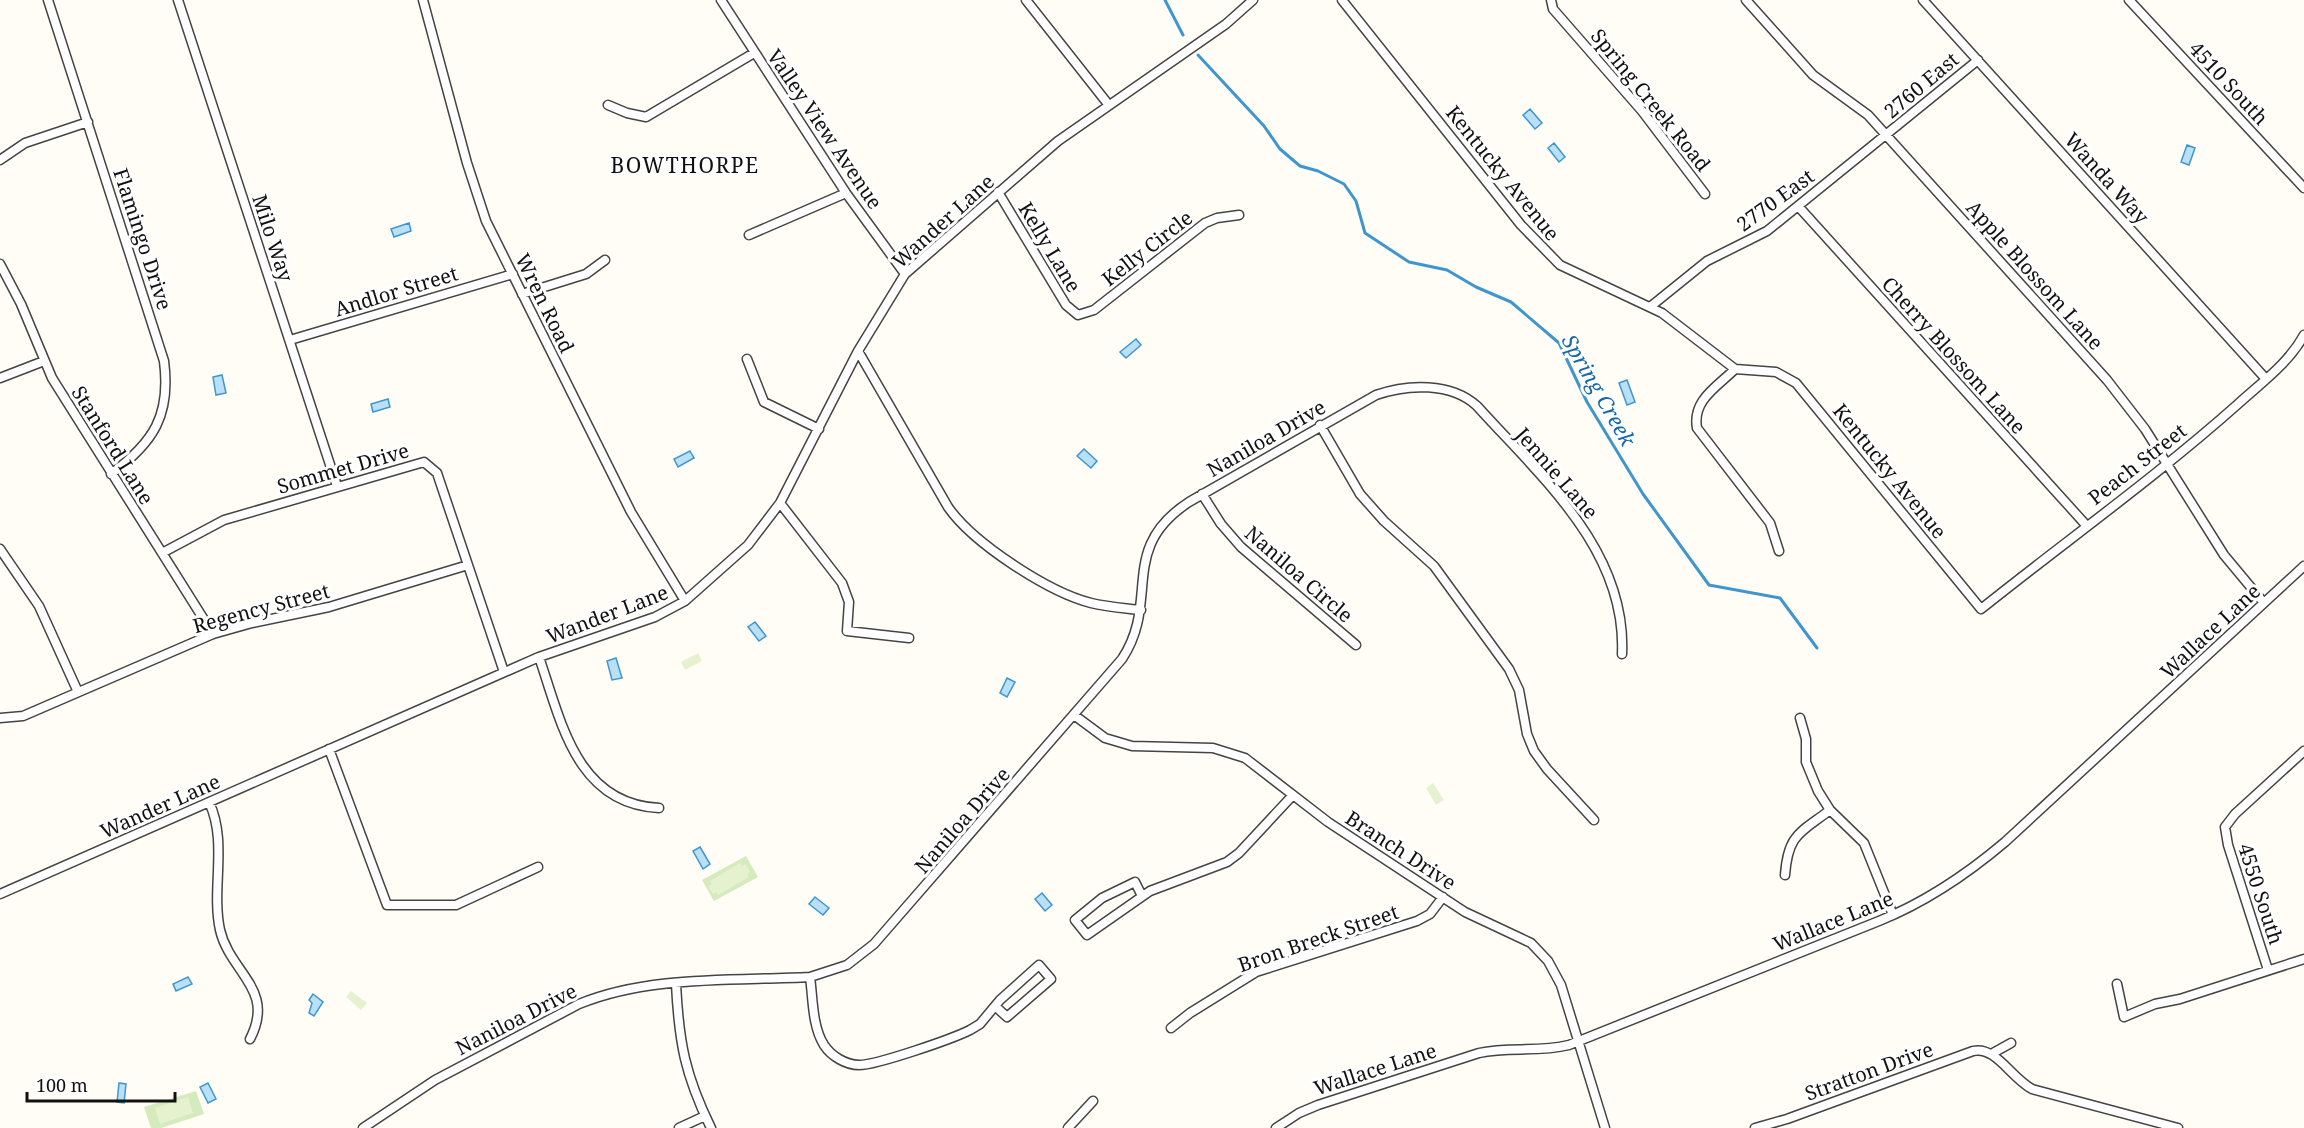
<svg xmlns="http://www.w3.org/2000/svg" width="2304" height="1128" font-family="'Noto Serif',serif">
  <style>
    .green { fill: #d5ebbd }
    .pitch { fill: #e6f2cf }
    .water { fill: #b9e0f7; stroke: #3f96cf; stroke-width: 1.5 }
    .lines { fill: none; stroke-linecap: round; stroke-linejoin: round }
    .stream { stroke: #3f96cf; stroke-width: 3 }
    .street-casing { stroke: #444; stroke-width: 11 }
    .street { stroke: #fff; stroke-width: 8 }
    .labels { text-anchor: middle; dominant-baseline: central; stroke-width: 6; stroke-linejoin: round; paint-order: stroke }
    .street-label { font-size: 20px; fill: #111; stroke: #fff }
    .neighbourhood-label { font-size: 21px; letter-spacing: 1.5px; fill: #111; stroke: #fff }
    .water-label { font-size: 21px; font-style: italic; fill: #1768a6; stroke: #fff }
  </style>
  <rect width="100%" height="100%" fill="#fffdf5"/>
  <path class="green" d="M 746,856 L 758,877 L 714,901 L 702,880 Z
    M 196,1091 L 204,1114 L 161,1128 L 151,1128 L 144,1107 Z"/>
  <path class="pitch" d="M 698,653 L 702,661 L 685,670 L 681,662 Z
    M 1433,783 L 1444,800 L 1436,805 L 1426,788 Z
    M 740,863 L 742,866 L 746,864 L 750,872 L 747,874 L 749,877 L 718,895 L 716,892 L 713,894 L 708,886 L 712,884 L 710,881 Z
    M 351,991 L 367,1003 L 361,1010 L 346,997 Z
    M 188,1097 L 193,1113 L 160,1124 L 155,1108 Z"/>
  <path class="water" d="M 1530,109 L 1542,123 L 1535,129 L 1523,115 Z
    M 1554,143 L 1565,157 L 1559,162 L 1548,148 Z
    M 2187,145 L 2195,148 L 2189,165 L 2181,162 Z
    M 409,223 L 411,231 L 394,237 L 391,229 Z
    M 1136,339 L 1141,345 L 1126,358 L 1120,352 Z
    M 222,375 L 226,393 L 216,395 L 213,377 Z
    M 1627,380 L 1635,402 L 1627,405 L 1619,383 Z
    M 388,399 L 390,407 L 373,412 L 371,404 Z
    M 1084,449 L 1097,461 L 1091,468 L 1077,456 Z
    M 690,451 L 694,458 L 678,467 L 674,459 Z
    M 755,622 L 766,636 L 759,641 L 748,627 Z
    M 616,658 L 622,678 L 612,680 L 607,661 Z
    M 1007,678 L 1015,682 L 1007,697 L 1000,693 Z
    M 700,847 L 710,864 L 703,869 L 693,851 Z
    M 1042,893 L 1052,905 L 1045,911 L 1035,899 Z
    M 815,897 L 829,908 L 823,915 L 809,904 Z
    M 188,977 L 192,984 L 176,991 L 173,984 Z
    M 313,994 L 323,1002 L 314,1016 L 309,1013 L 312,1003 L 309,1000 Z
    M 119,1083 L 126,1084 L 124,1103 L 117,1102 Z
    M 208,1083 L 216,1099 L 208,1103 L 200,1087 Z"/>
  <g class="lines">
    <path class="stream" d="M 1165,0 L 1183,35
      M 1198,55 L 1264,126 L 1280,149 L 1300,166 L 1318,171 L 1344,184 L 1356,201 L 1365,233 L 1409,262 L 1447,270 L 1476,287 L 1511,302 L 1559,343 L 1587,402 L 1643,494 L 1709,585 L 1780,598 L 1817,648"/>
    <g class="street-casing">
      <path id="street" d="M 48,0 L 164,361 C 171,415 154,442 111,474
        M 178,0 L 337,486
        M 423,0 L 467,163 L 486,221 L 631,512 L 685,601
        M 721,0 L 846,193 L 905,274
        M 1026,0 L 1108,104
        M 1342,0 L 1521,225 L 1560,265 L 1662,313 L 1735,369 L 1776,372 L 1796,383 L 1981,609 C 2066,541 2156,477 2238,404 C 2261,383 2289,363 2304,335
        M 1551,0 L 1553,9 L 1642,111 L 1705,194
        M 1746,0 L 1813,75 L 1868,115 L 2107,380 L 2145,429 L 2224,555 L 2264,603
        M 1923,0 L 2266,379
        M 2129,0 L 2304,188
        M 608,105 L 627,113 L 646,117 L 754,53
        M 0,160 L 25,143 L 88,122
        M 998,192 L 1066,305 L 1078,315 L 1094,310 L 1205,223 L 1217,218 L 1239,215
        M 1798,206 L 2086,525
        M 749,235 L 846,193
        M 0,264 L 21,304 L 52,378 L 213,634
        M 522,294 L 586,274 L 605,260
        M 1650,307 L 1707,261 L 1767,231 L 1978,60
        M 290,340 L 513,274
        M 858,351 L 948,507 C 973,543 1048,592 1091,603 C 1107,607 1124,608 1141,610
        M 747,359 L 764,402 L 819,429
        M 1735,369 C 1717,387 1692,400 1697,428 L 1770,523 L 1779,551
        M 0,378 L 44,361
        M 1320,425 L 1360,494 L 1384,521 L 1434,566 L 1509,669 L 1519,690 L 1527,734 L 1534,751 L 1547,769 L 1594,820
        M 1202,494 L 1221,524 L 1241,547 L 1356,645
        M 780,503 L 842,583 L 849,602 L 847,631 L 909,638
        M 0,549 L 39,606 L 78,692
        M 162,553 L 224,520 L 424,462 L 437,473 L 504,672
        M 539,657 C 561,721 576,804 659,808
        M 1074,715 L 1105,738 L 1132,746 L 1213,748 L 1245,758 L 1328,822 L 1465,912 L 1531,943 L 1548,961 L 1561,985 L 1605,1128
        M 0,718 L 23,716 L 213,634 L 252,623 L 329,607 L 468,565
        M 1800,718 L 1806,739 L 1806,762 L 1818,791 L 1830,810 L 1864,843 L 1893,915
        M 329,749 L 387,905 L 456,905 L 538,867
        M 209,802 C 228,842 211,888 220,930 C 230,973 276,989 250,1039
        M 1785,875 C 1788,834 1800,833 1830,810
        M 0,894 L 539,657 L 655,617 L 685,601 L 748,545 L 780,503 L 858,351 L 905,274 L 1058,141 L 1226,24 L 1253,0
        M 1142,896 L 1135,882 L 1102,898 L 1075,920 L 1087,935 L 1150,891 L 1227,862 L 1239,853 L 1293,795
        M 2268,970 L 2228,845 L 2225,827 L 2235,814 L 2304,751
        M 810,977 C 813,998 812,1026 824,1045 C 831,1056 846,1065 859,1065 C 877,1065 952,1039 970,1030 L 980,1024 L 1000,1000 L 1039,965 L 1051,979 L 1007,1017 L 995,1006
        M 676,984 C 679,1043 685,1075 711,1128
        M 2117,984 L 2124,1017 L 2155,1004 L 2180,999 L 2304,959
        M 1171,1028 L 1190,1013 L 1256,972 L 1417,921 L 1430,914 L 1443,897
        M 1993,1053 L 2011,1043
        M 363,1128 L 435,1080 L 579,1004 C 649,975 735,981 810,977 L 847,965 L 874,944 L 1122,659 C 1161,600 1117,549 1189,502 L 1376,395 C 1407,384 1451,382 1477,406 C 1540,476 1627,550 1622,654
        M 679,1128 L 705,1116
        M 1068,1128 L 1093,1101
        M 1276,1128 L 1299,1113 L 1318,1105 L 1479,1053 C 1509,1046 1536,1053 1569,1045 L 1879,921 C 1926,902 1966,875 2005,842 L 2304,566
        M 1755,1128 L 1787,1119 L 1973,1051 C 1996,1046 2010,1077 2032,1089 L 2178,1128"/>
    </g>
    <use href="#street" class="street"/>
  </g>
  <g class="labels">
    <g class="street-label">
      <text transform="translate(2229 83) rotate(47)">4510 South</text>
      <text transform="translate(1921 85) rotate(-40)">2760 East</text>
      <text transform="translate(1651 100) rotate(51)">Spring Creek Road</text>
      <text transform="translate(825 129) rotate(56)">Valley View Avenue</text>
      <text transform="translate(1503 173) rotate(51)">Kentucky Avenue</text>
      <text transform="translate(2107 178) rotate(48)">Wanda Way</text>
      <text transform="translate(1775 200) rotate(-36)">2770 East</text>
      <text transform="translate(943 221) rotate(-42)">Wander Lane</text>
      <text transform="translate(273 238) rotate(72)">Milo Way</text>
      <text transform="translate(143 239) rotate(72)">Flamingo Drive</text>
      <text transform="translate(1050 247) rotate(59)">Kelly Lane</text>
      <text transform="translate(1147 248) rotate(-38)">Kelly Circle</text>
      <text transform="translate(2035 275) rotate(48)">Apple Blossom Lane</text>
      <text transform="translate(396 291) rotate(-17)">Andlor Street</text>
      <text transform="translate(545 303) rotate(64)">Wren Road</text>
      <text transform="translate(1954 355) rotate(48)">Cherry Blossom Lane</text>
      <text transform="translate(1266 438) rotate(-30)">Naniloa Drive</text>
      <text transform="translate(113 445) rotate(58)">Stanford Lane</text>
      <text transform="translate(2137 464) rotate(-38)">Peach Street</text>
      <text transform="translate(343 468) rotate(-16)">Sommet Drive</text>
      <text transform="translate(1890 471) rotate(51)">Kentucky Avenue</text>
      <text transform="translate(1557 473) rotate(49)">Jennie Lane</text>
      <text transform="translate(1299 574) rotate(41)">Naniloa Circle</text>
      <text transform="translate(261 608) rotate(-15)">Regency Street</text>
      <text transform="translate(607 614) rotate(-21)">Wander Lane</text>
      <text transform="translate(2210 631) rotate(-43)">Wallace Lane</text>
      <text transform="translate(160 806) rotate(-24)">Wander Lane</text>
      <text transform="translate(962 820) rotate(-49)">Naniloa Drive</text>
      <text transform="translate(1401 850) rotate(33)">Branch Drive</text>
      <text transform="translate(2261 894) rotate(72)">4550 South</text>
      <text transform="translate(1833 921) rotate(-22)">Wallace Lane</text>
      <text transform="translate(1318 938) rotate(-19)">Bron Breck Street</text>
      <text transform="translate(516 1019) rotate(-27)">Naniloa Drive</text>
      <text transform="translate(1375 1069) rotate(-18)">Wallace Lane</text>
      <text transform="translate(1869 1071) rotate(-20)">Stratton Drive</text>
    </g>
    <g class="neighbourhood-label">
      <text x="685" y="165">BOWTHORPE</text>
    </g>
    <g class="water-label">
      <text transform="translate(1599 390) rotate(60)">Spring Creek</text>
    </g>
  </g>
  <path d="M27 1092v9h148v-9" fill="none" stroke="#111111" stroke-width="3"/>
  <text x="36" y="1092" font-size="18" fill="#111111" stroke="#ffffff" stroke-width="4.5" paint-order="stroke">100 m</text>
</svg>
